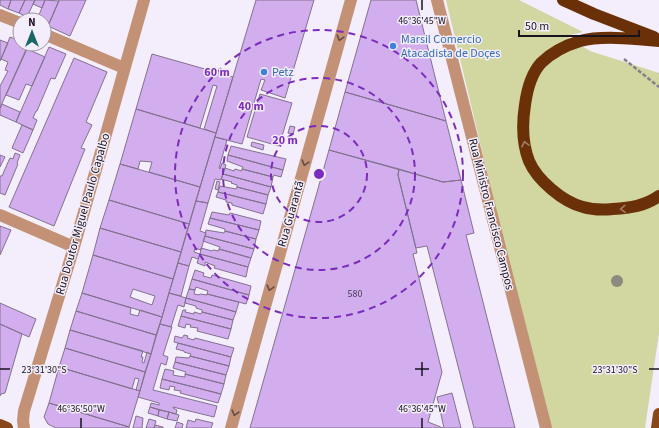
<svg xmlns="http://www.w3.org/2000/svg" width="659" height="428" font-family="'Source Sans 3',sans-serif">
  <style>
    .green { fill: #d2d6a0 }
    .building { fill: #d3aeef; stroke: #82718f; fill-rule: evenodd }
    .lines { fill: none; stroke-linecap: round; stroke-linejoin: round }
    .path { stroke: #867f8c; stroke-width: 2.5; stroke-dasharray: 4 2; stroke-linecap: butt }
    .minor { stroke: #c39276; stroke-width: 12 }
    .major { stroke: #894619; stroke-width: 12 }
    .highway { stroke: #6a3108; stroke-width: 12 }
    .tree { fill: #8c897e }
    .oneway { stroke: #654c46 }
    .oneway2 { stroke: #a17c69 }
    .ticks { fill: none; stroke: #19131e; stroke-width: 1.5 }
    .ring { fill: none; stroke: #7b2cbf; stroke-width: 2; stroke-dasharray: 7 5 }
    .shop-dot { fill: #3f7fe0; stroke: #f4edfb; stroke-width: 1.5 }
    .labels { text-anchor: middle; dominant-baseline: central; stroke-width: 3; stroke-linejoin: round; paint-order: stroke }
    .number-label { font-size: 10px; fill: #483a52 }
    .shop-label { font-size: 12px; fill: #366cbe; stroke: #f4edfb; text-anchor: start }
    .street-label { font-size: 12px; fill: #19131e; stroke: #f4edfb }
    .ticks-label { font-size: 10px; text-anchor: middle; fill: #19131e; stroke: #f4edfb; stroke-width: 3; stroke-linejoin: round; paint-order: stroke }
    .centre { fill: #7b2cbf; stroke: #f4edfb; stroke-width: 2 }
    .ring-label { font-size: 12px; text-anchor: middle; font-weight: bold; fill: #7b2cbf; stroke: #f4edfb; stroke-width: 3; stroke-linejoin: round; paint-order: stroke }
  </style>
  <rect width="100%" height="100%" fill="#f4edfb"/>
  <path class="green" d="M 446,0 L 519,0 L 583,32 L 566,36 L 590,51 L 659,73 L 659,333 L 645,428 L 548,428 Z"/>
  <path class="building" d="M 0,0 L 11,0 L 8,9 L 0,5 Z
    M 11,0 L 25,0 L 19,13 L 8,9 Z
    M 25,0 L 35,0 L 27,17 L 19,13 Z
    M 35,0 L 45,0 L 42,8 L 33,4 Z
    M 45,0 L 59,1 L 48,26 L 44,24 L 44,20 L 37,20 Z
    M 59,0 L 86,0 L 70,36 L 48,26 Z
    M 256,0 L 314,0 L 285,98 L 261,90 L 265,80 L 261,79 L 242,144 L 215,137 Z
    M 371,0 L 416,0 L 446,121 L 345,92 Z
    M 10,37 L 20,41 L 20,44 L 28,45 L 0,108 L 0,86 L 8,71 L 5,70 L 8,62 L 1,59 Z
    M 0,40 L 8,43 L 0,61 Z
    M 49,47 L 66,54 L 55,79 L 51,78 L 37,111 L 36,111 L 33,118 L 37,120 L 33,130 L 16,122 Z
    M 27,49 L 45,57 L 32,86 L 26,84 L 19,100 L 6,95 Z
    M 152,54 L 233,77 L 216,133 L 204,129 L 217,86 L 213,85 L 200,128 L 136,109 Z
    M 74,58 L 107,72 L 86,122 L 92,125 L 81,148 L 85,149 L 54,226 L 9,207 Z
    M 345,92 L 446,121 L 461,180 L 443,182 L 329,150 Z
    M 260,94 L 292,103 L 279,146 L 247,137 Z
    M 2,104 L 20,112 L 16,122 L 0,115 L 0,108 Z
    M 136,109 L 216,133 L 200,187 L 149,172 L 152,162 L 140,161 L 138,169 L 120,164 Z
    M 22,125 L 33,130 L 23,153 L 12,148 Z
    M 290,126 L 295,127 L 293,134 L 288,133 Z
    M 215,137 L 227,140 L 219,168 L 220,169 L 222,163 L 226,165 L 221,180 L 215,179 L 208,203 L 196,201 Z
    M 252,142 L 264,145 L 263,150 L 251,146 Z
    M 231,146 L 286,159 L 283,170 L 228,155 Z
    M 329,150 L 399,169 L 398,175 L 417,253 L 413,254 L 442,372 L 428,422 L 443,428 L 250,428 Z
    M 15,153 L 20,155 L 17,163 L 18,164 L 5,195 L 0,193 L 0,176 L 2,176 L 9,160 L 10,158 L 13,159 Z
    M 0,155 L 5,157 L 0,167 Z
    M 228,155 L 283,170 L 281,177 L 274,175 L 273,177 L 242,169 L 243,167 L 227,161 Z
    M 120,164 L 200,187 L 189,224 L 109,200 Z
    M 225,168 L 234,171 L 235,169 L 242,171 L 242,169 L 273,177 L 271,187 L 223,174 Z
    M 399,169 L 443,182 L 461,180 L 474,233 L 466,235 L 515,428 L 474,428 L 427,246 L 416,248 L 398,175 Z
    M 223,174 L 271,187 L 268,195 L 237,187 L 237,185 L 231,183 L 232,182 L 221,179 Z
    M 217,181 L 220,182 L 218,190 L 215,189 Z
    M 220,186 L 236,189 L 237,187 L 268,195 L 266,204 L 218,192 Z
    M 218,192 L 266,204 L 263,214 L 232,205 L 232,203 L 226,202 L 226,200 L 216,197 Z
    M 109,200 L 189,224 L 181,252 L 100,228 Z
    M 196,201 L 208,203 L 200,231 L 206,233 L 201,250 L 195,248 L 194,252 L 200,254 L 198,259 L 192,257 L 189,266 L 178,263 Z
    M 212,212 L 229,215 L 230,213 L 261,221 L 259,230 L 210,218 Z
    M 210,218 L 259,230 L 256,239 L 225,231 L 225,229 L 208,224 Z
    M 0,226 L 11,230 L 0,255 Z
    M 100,228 L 181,252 L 173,279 L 93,255 Z
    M 206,230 L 224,233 L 225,231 L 256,239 L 254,249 L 205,236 Z
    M 205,236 L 254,249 L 251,258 L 219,249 L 220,247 L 203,241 Z
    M 201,248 L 212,251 L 213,250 L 219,251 L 219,249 L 251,258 L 248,267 L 200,254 Z
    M 200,254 L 248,267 L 246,277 L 214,268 L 215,266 L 205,262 L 205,266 L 197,263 Z
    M 93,255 L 173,279 L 162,317 L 82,293 ZM 133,289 L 155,296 L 152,305 L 130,297 Z
    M 178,263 L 189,266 L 181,296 L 169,293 Z
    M 195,270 L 204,273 L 203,276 L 211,278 L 212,275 L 251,286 L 249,295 L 192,279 Z
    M 192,279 L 249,295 L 246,304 L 207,294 L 208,291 L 196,287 L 195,290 L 189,289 Z
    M 189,289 L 195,290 L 194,294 L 199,295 L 200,294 L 207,295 L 207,294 L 239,302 L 236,312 L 186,298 Z
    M 82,293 L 131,308 L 130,314 L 138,316 L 140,310 L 162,317 L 156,335 L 76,311 Z
    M 169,293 L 186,298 L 184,307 L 178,305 L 171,327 L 160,324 Z
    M 186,298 L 236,312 L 233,320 L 202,312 L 202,310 L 196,308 L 196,306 L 185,303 Z
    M 0,303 L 36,319 L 29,337 L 0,324 Z
    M 183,310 L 186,310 L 185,312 L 194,314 L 194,312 L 201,314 L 202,312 L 233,320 L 231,329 L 181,316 Z
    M 76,311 L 156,335 L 151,354 L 70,330 Z
    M 181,316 L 231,329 L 228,339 L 197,331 L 198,328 L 190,327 L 191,325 L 186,324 L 185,328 L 178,326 Z
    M 0,324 L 22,334 L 5,393 L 1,394 L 0,396 Z
    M 160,324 L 172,327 L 163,355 L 168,357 L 166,365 L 161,363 L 153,390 L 217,406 L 214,417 L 173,407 L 173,408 L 177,410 L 176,414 L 150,407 L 151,403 L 159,405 L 159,403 L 138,397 Z
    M 70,330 L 143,351 L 141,357 L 143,357 L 142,362 L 144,363 L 147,352 L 151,354 L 145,372 L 65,348 Z
    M 184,335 L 188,336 L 187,338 L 194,340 L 195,338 L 234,348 L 231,357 L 174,342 L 175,336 L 182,338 Z
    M 178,343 L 231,357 L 229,366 L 190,356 L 191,354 L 184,352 L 184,351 L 176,349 Z
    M 65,348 L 145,372 L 140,391 L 136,390 L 139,379 L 135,378 L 132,389 L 59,367 Z
    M 190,356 L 229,366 L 226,375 L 175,362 L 176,357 L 189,358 Z
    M 175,362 L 226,375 L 224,384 L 185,374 L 186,372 L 173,368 Z
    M 59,367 L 140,391 L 129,427 L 49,403 Z
    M 165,369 L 174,371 L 173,375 L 178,376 L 185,377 L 185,374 L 224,384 L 221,394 L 162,379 Z
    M 162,379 L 221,394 L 218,403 L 180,393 L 181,391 L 174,390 L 175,387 L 170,386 L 169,390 L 160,388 Z
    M 452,393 L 461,428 L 444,428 L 437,397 Z
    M 49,403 L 129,427 L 129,428 L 56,428 L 48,424 L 44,417 Z
    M 150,407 L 159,410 L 158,416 L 148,413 Z
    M 159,410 L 169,412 L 167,419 L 158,416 Z
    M 169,412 L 179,415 L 177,421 L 167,419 Z
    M 136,416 L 143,418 L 142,428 L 133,428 Z
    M 149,419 L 156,421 L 154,428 L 146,428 Z
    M 196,419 L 213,423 L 211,428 L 186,428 L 188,420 L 195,422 Z
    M 177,422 L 183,424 L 182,428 L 175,428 Z
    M 155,425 L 163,427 L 163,428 L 154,428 Z"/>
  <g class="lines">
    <path class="path" d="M 624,59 L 659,87"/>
    <path class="minor" d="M 437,0 L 546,428
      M 0,15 L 20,23
      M 44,34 L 124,68
      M 0,215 L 74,247
      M 24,428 L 23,421 L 24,411 L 74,247 L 144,0
      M 231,428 L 351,0"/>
    <path class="major" d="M 0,425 L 7,428
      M 657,428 L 659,414"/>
    <path class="highway" d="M 563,0 L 594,14 L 654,37
      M 659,41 C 637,39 602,35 580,41 C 567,45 551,53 541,63 C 531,74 527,90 525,105 C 522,124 522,143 529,161 C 537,180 563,202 583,207 C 593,210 603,210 613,209 C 630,208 645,206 659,196"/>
  </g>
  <circle class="tree" cx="617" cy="281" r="6"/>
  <defs><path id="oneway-chevron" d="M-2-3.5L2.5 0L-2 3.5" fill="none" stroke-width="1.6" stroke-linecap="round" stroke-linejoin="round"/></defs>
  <g class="oneway">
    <use href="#oneway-chevron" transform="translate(340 38) rotate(106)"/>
    <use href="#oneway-chevron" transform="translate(305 163) rotate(106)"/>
    <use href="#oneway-chevron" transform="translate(270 288) rotate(106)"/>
    <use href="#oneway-chevron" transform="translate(235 413) rotate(106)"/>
  </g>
  <g class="oneway2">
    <use href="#oneway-chevron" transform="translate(525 144) rotate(-102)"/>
    <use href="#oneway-chevron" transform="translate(623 209) rotate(176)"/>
  </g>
  <path class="ticks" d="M 422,0 L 422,10M 422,362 L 422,376M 0,369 L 10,369M 415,369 L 429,369M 649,369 L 659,369M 81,418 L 81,428M 422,418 L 422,428"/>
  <g class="ring">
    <circle cx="319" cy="174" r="48"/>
    <circle cx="319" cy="174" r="96"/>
    <circle cx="319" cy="174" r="144"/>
  </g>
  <g class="shop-dot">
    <circle cx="393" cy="46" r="4"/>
    <circle cx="264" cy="72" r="4"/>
  </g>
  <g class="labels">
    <g class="number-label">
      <text x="355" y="294">580</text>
    </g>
    <g class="shop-label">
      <text x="401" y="39">Marsil Comercio<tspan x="401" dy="14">Atacadista de Doçes</tspan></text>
      <text x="272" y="72">Petz</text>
    </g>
    <g class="street-label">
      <text transform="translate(83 214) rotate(-74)">Rua Doutor Miguel Paulo Capalbo</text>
      <text transform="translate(291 214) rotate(-74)">Rua Guarantã</text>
      <text transform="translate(491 214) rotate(76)">Rua Ministro Francisco Campos</text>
    </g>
  </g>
  <g class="ticks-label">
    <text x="422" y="24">46°36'45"W</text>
    <text x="44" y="373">23°31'30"S</text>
    <text x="615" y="373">23°31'30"S</text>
    <text x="81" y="412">46°36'50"W</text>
    <text x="422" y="412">46°36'45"W</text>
  </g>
  <circle cx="319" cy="174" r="6" class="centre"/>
  <g class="ring-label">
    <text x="217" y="76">60 m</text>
    <text x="251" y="110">40 m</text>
    <text x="285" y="144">20 m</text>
  </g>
  <g transform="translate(32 32)"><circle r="19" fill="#f4edfb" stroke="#9c96a3"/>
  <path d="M0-3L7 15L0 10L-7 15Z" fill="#196766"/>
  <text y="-6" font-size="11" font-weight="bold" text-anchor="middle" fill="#19131e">N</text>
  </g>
  <path d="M519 30v6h120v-6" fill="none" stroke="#19131e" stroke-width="2"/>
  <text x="525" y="30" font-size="12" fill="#19131e" stroke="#f4edfb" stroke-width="3" paint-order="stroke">50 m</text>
</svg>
